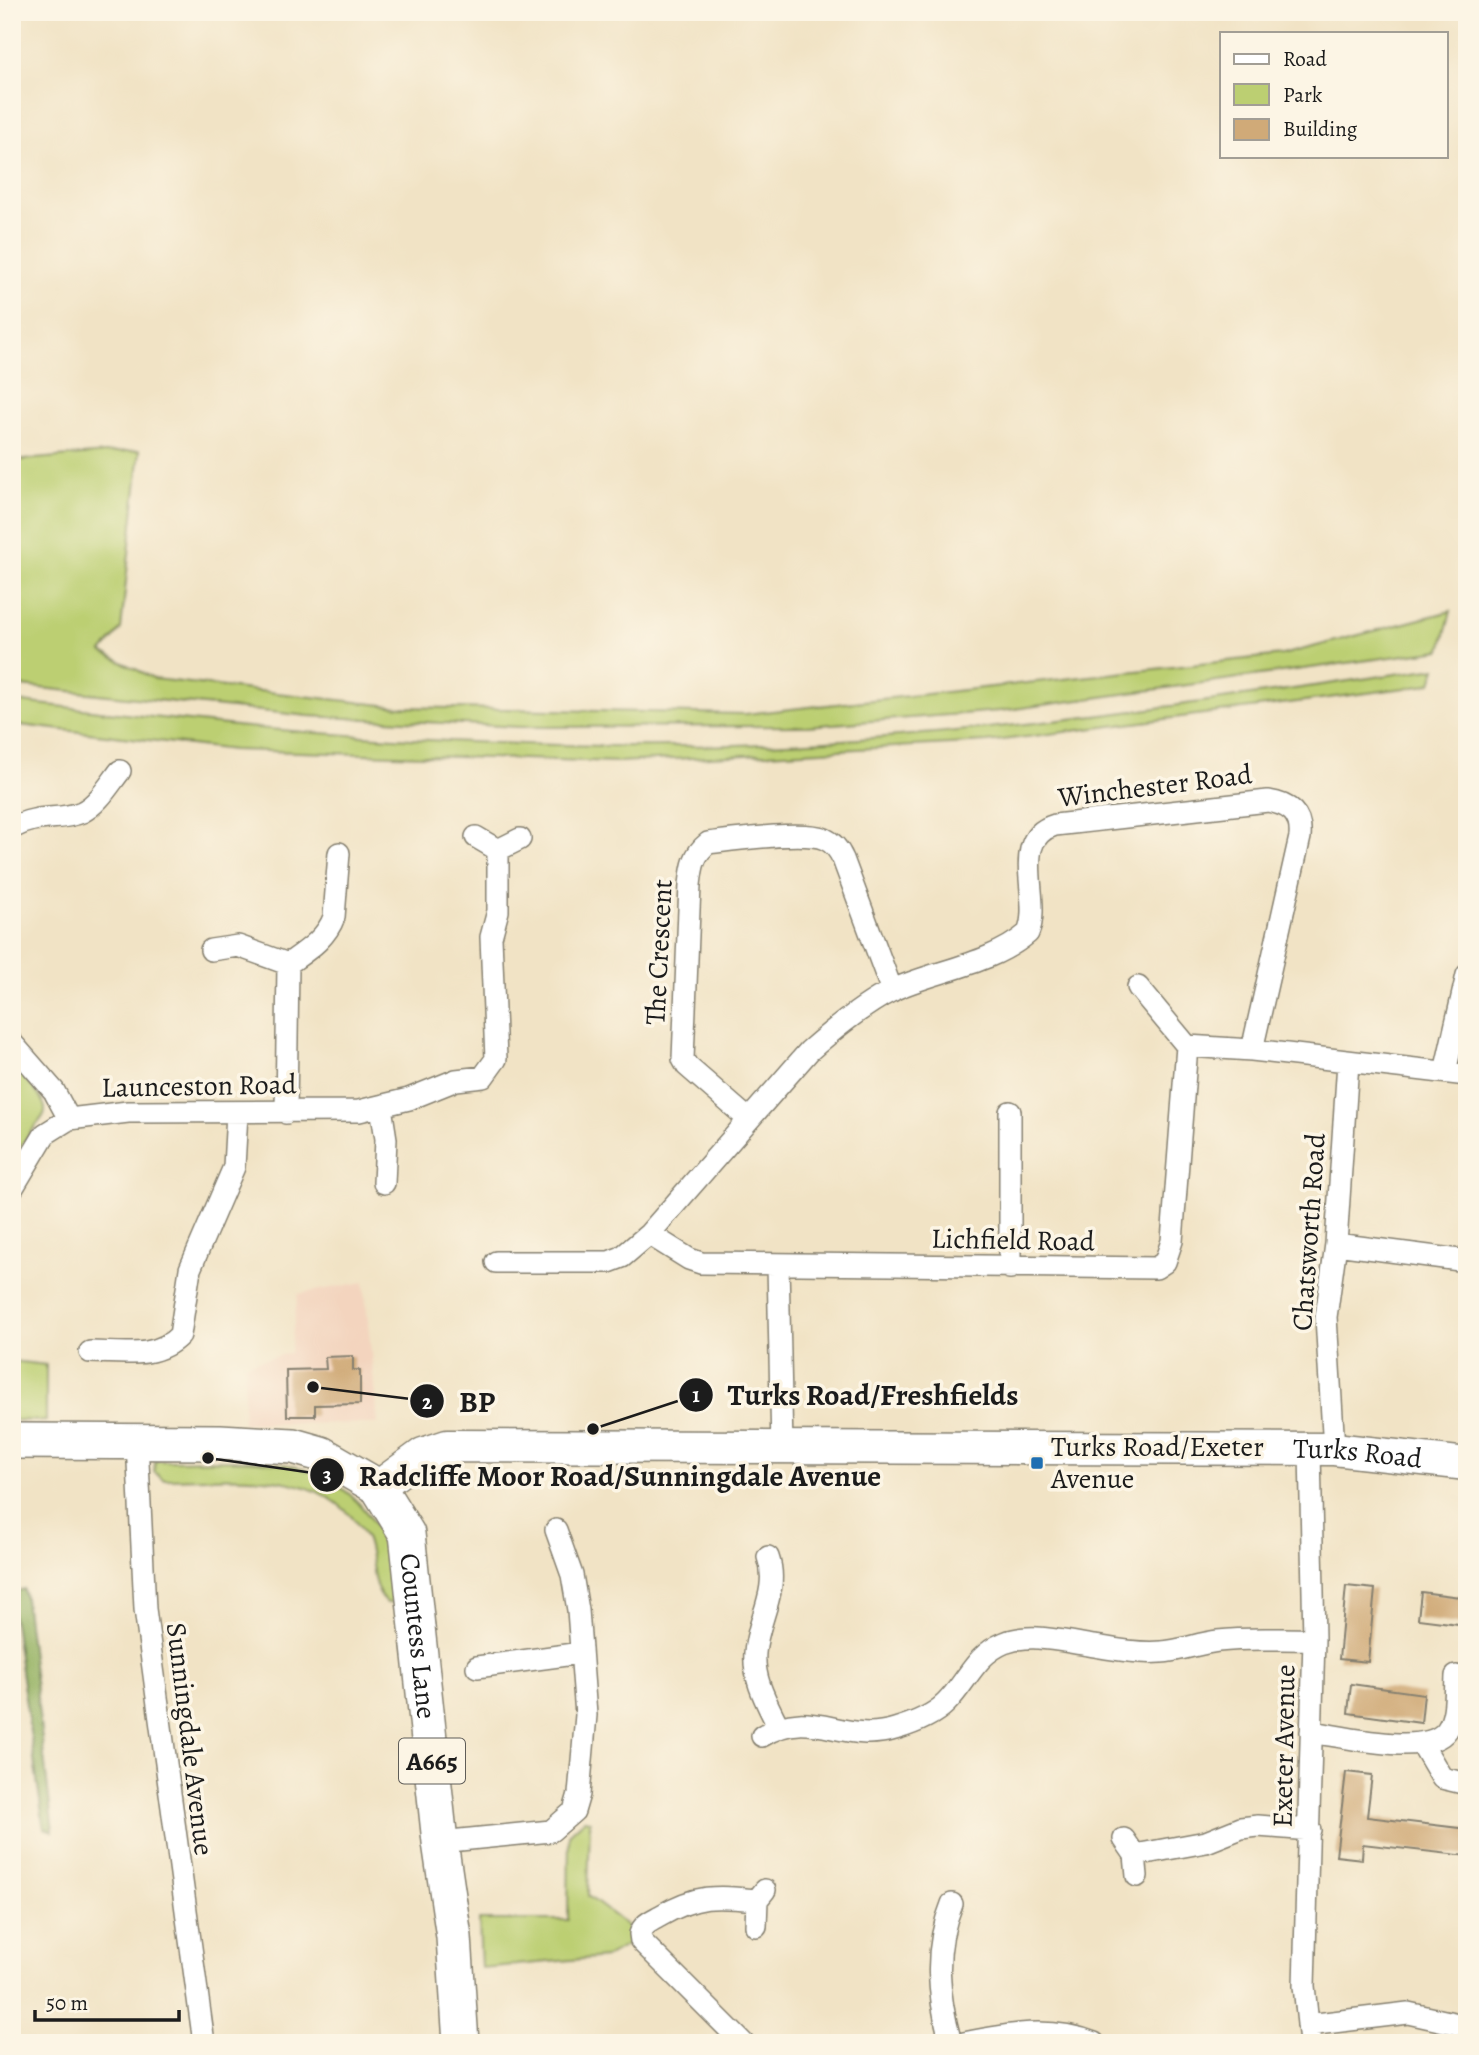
<svg xmlns="http://www.w3.org/2000/svg" width="1479" height="2055" font-family="Alegreya,serif">
  <style>
    .built { fill: #f3d4be }
    .green { fill: #bccf72; stroke: #6c7647; stroke-width: 2 }
    .forest { fill: #95b264; stroke: #586740; stroke-width: 2 }
    .building { fill: #d0aa78 }
    .lines { fill: none; stroke-linecap: round; stroke-linejoin: round }
    .street-casing { stroke: #868070; stroke-width: 24 }
    .secondary-casing { stroke: #868070; stroke-width: 35 }
    .primary-casing { stroke: #868070; stroke-width: 38 }
    .street { stroke: #fff; stroke-width: 21 }
    .secondary { stroke: #fff; stroke-width: 32 }
    .primary { stroke: #fff; stroke-width: 35 }
    .poi-dot { fill: #1f6fb2; stroke: #fcf5e5; stroke-width: 2.5 }
    .labels { text-anchor: middle; dominant-baseline: central; stroke-width: 7; stroke-linejoin: round; paint-order: stroke }
    .shield { fill: #fcf5e5; stroke: #5f5d58; stroke-width: 2 }
    .shield-label { font-size: 26px; font-weight: bold; fill: #1c1c1c }
    .street-label { font-size: 28px; fill: #1c1c1c; stroke: #fcf5e5 }
    .poi-label { font-size: 28px; fill: #1c1c1c; stroke: #fcf5e5; text-anchor: start }
    .leader { fill: none; stroke: #1c1c1c; stroke-width: 2.5 }
    .callout-dot { fill: #1c1c1c; stroke: #fcf5e5; stroke-width: 2.5 }
    .mark-label { font-size: 21px; text-anchor: middle; font-weight: bold; fill: #fff }
    .callout-label { font-size: 30px; text-anchor: middle; font-weight: bold; fill: #1c1c1c; stroke: #fcf5e5; stroke-width: 7; stroke-linejoin: round; paint-order: stroke }
  </style>
  <rect width="100%" height="100%" fill="#fcf5e5"/>
  <filter id="ink" filterUnits="userSpaceOnUse"><feTurbulence type="fractalNoise" baseFrequency=".0143" numOctaves="2"/><feDisplacementMap in="SourceGraphic" scale="14" xChannelSelector="R" yChannelSelector="G"/><feConvolveMatrix kernelMatrix="1 2 1 2 8 2 1 2 1" color-interpolation-filters="sRGB"/></filter>
  <filter id="wash" filterUnits="userSpaceOnUse"><feTurbulence type="fractalNoise" baseFrequency=".00686" numOctaves="4" result="noise"/><feDisplacementMap in="SourceGraphic" scale="28" xChannelSelector="R" yChannelSelector="G"/><feGaussianBlur stdDeviation="1.57" result="paint"/><feColorMatrix in="noise" values="0 0 0 0 0 0 0 0 0 0 0 0 0 0 0 0 0 1.4 0 .05"/><feComposite in="paint" operator="in"/></filter>
  <g filter="url(#wash)">
    <rect width="100%" height="100%" fill="#f1e3c5"/>
    <path class="built" d="M 364,1282 L 378,1424 L 243,1423 L 245,1364 L 290,1353 L 298,1294 Z"/>
    <path class="green" d="M 140,450 L 121,629 L 102,652 L 155,679 L 400,707 L 745,714 L 1282,655 L 1451,611 L 1441,650 L 1000,711 L 807,726 L 520,727 L 308,716 L 12,685 L 12,461 Z
      M 1436,668 L 1431,683 L 1421,686 L 987,742 L 619,762 L 233,750 L 12,724 L 12,701 C 114,712 217,726 320,733 C 481,745 646,751 808,742 C 1019,731 1227,699 1436,668 Z
      M 12,1064 C 69,1128 41,1100 12,1163 Z
      M 12,1361 L 46,1365 L 46,1421 L 12,1420 Z
      M 155,1461 C 241,1462 338,1443 382,1539 C 391,1557 391,1582 394,1602 L 387,1603 C 369,1588 375,1558 366,1538 C 328,1463 232,1479 163,1479 L 154,1472 Z
      M 584,1820 L 590,1821 L 588,1896 L 629,1927 L 632,1942 L 606,1957 L 481,1968 L 479,1920 L 568,1920 L 569,1834 Z"/>
    <path class="forest" d="M 24,1589 L 24,1590 L 53,1831 L 44,1828 L 12,1609 L 12,1592 Z"/>
    <g id="blocks">
      <path class="building" d="M 353,1356 L 353,1370 L 360,1370 L 360,1404 L 315,1405 L 315,1416 L 287,1416 L 286,1370 L 326,1369 L 325,1357 Z
        M 1346,1586 L 1375,1589 L 1368,1662 L 1339,1659 Z
        M 1421,1592 L 1467,1598 L 1467,1625 L 1418,1619 Z
        M 1351,1684 L 1424,1694 L 1421,1723 L 1348,1713 Z
        M 1346,1772 L 1372,1775 L 1367,1817 L 1467,1829 L 1467,1856 L 1363,1844 L 1362,1859 L 1336,1856 Z"/>
    </g>
  </g>
  <g filter="url(#ink)">
    <use href="#blocks" fill-opacity="0" stroke="#868070" stroke-width="2"/>
    <g class="lines">
      <g class="street-casing">
        <path id="street" d="M 12,828 C 39,813 58,822 82,812 C 98,804 109,785 120,771
          M 476,837 L 498,850 L 520,839
          M 211,950 L 238,946 L 288,964
          M 1138,987 L 1187,1046
          M 12,1043 L 54,1091 L 69,1119
          M 1187,1046 L 1252,1050 L 1467,1075
          M 1445,1072 L 1467,975
          M 381,1107 L 386,1139 L 384,1183
          M 286,1113 L 288,964 C 306,951 326,939 334,917 L 339,853
          M 748,1119 L 687,1066 L 683,1059 L 690,885 C 692,867 693,855 708,843 C 733,840 804,830 825,839 C 834,843 839,850 843,859 L 892,991
          M 12,1189 L 45,1134 L 69,1119 L 128,1112 L 359,1111 L 409,1099 L 456,1080 L 483,1077 L 496,1059 L 491,937 L 498,911 L 498,850
          M 649,1234 L 689,1259 L 701,1263 L 1156,1268 L 1165,1262 L 1172,1241 L 1187,1046
          M 1336,1244 L 1467,1261
          M 496,1262 L 609,1262 L 622,1257 L 649,1234 L 809,1051 C 834,1029 863,1005 893,990 C 936,970 991,965 1028,933 C 1043,899 1008,839 1055,825 L 1268,801 C 1289,804 1302,814 1300,837 L 1252,1050
          M 778,1264 L 782,1448
          M 1010,1268 L 1010,1112
          M 90,1352 C 122,1352 156,1360 180,1335 L 190,1269 L 234,1167 L 237,1113
          M 137,1441 L 145,1609 L 204,2043
          M 1334,1449 L 1326,1317 L 1336,1244 L 1348,1062
          M 768,1557 C 780,1590 757,1620 755,1653 C 753,1680 767,1703 778,1726
          M 477,1667 L 581,1653
          M 1311,1732 C 1342,1736 1428,1758 1447,1730 C 1457,1715 1455,1693 1456,1676
          M 762,1736 C 811,1705 843,1745 895,1729 C 912,1724 933,1716 946,1703 C 967,1682 975,1655 1004,1643 C 1028,1633 1057,1640 1082,1644 C 1108,1648 1135,1654 1161,1652 C 1180,1651 1199,1643 1218,1641 C 1250,1637 1283,1640 1314,1639
          M 1422,1744 L 1442,1778 L 1467,1784
          M 1124,1839 L 1135,1855 L 1137,1876
          M 440,1842 L 551,1831 L 574,1811 L 579,1794 L 586,1715 L 578,1610 L 572,1575 L 556,1530
          M 1135,1855 L 1206,1842 L 1241,1828 L 1258,1826 L 1310,1830
          M 756,1926 L 757,1900 L 765,1890
          M 1308,2025 L 1408,2013 L 1467,2026
          M 743,2043 L 641,1941 L 640,1934 C 643,1924 651,1921 660,1916 C 697,1894 716,1896 757,1900
          M 951,2043 C 938,1996 933,1950 952,1904
          M 964,2043 C 1008,2034 1051,2026 1094,2043
          M 1310,2043 L 1304,1986 L 1314,1639 L 1310,1451"/>
      </g>
      <g class="secondary-casing">
        <g id="secondary">
          <path id="s1" d="M 378,1487 L 423,1454 L 447,1446 L 1334,1449 L 1467,1464"/>
        </g>
      </g>
      <g class="primary-casing">
        <g id="primary">
          <path id="s2" d="M 12,1441 L 220,1442 L 293,1446 L 321,1454 L 378,1487 L 407,1534 L 408,1543 L 440,1842 L 454,1937 L 461,2043"/>
        </g>
      </g>
      <use href="#street" class="street"/>
      <use href="#secondary" class="secondary"/>
      <use href="#primary" class="primary"/>
    </g>
  </g>
  <rect class="poi-dot" x="1030" y="1456" width="14" height="14" rx="3.5"/>
  <g class="labels">
    <rect class="shield" x="399" y="1738.5" width="66" height="45" rx="5"/>
    <g class="shield-label">
      <text x="432" y="1761">A665</text>
    </g>
    <g class="street-label">
      <text transform="translate(1155 786) rotate(-7)">Winchester Road</text>
      <text transform="translate(659 952) rotate(-87)">The Crescent</text>
      <text transform="translate(199 1086) rotate(-1)">Launceston Road</text>
      <text transform="translate(1309 1232) rotate(-86)">Chatsworth Road</text>
      <text transform="translate(1013 1240) rotate(1)">Lichfield Road</text>
      <text stroke="none"><textPath href="#s1" startOffset="992">Turks Road</textPath></text>
      <text stroke="none"><textPath href="#s2" startOffset="534">Countess Lane</textPath></text>
      <text transform="translate(190 1739) rotate(83)">Sunningdale Avenue</text>
      <text transform="translate(1284 1746) rotate(-89)">Exeter Avenue</text>
    </g>
    <g class="poi-label">
      <text x="1051" y="1447">Turks Road/Exeter<tspan x="1051" dy="32">Avenue</tspan></text>
    </g>
  </g>
  <path class="leader" d="M593 1429L696 1395M313 1387L427 1401M208 1458L327 1475"/>
  <g class="callout-dot">
    <circle cx="593" cy="1429" r="7"/>
    <circle cx="313" cy="1387" r="7"/>
    <circle cx="208" cy="1458" r="7"/>
    <circle cx="696" cy="1395" r="18"/>
    <circle cx="427" cy="1401" r="18"/>
    <circle cx="327" cy="1475" r="18"/>
  </g>
  <g class="mark-label">
    <text x="696" y="1402">1</text>
    <text x="427" y="1409">2</text>
    <text x="327" y="1482">3</text>
  </g>
  <g class="callout-label">
    <text x="873" y="1405">Turks Road/Freshfields</text>
    <text x="477" y="1412">BP</text>
    <text x="620" y="1486">Radcliffe Moor Road/Sunningdale Avenue</text>
  </g>
  <rect width="1479" height="2055" fill="none" stroke="#fcf5e5" stroke-width="42"/>
  <rect x="1220" y="32" width="228" height="126" fill="#fcf5e5" stroke="#a29e95" stroke-width="2"/>
  <rect x="1234" y="54" width="35" height="10" fill="#ffffff" stroke="#a29e95" stroke-width="2"/>
  <text x="1283" y="66" font-size="21" fill="#1c1c1c">Road</text>
  <rect x="1234" y="84" width="35" height="21" fill="#bccf72" stroke="#a29e95" stroke-width="2"/>
  <text x="1283" y="102" font-size="21" fill="#1c1c1c">Park</text>
  <rect x="1234" y="119" width="35" height="21" fill="#d0aa78" stroke="#a29e95" stroke-width="2"/>
  <text x="1283" y="136" font-size="21" fill="#1c1c1c">Building</text>
  <path d="M35 2010v10h144v-10" fill="none" stroke="#1c1c1c" stroke-width="3.5"/>
  <text x="46" y="2010" font-size="21" fill="#1c1c1c" stroke="#fcf5e5" stroke-width="5" paint-order="stroke">50 m</text>
</svg>
